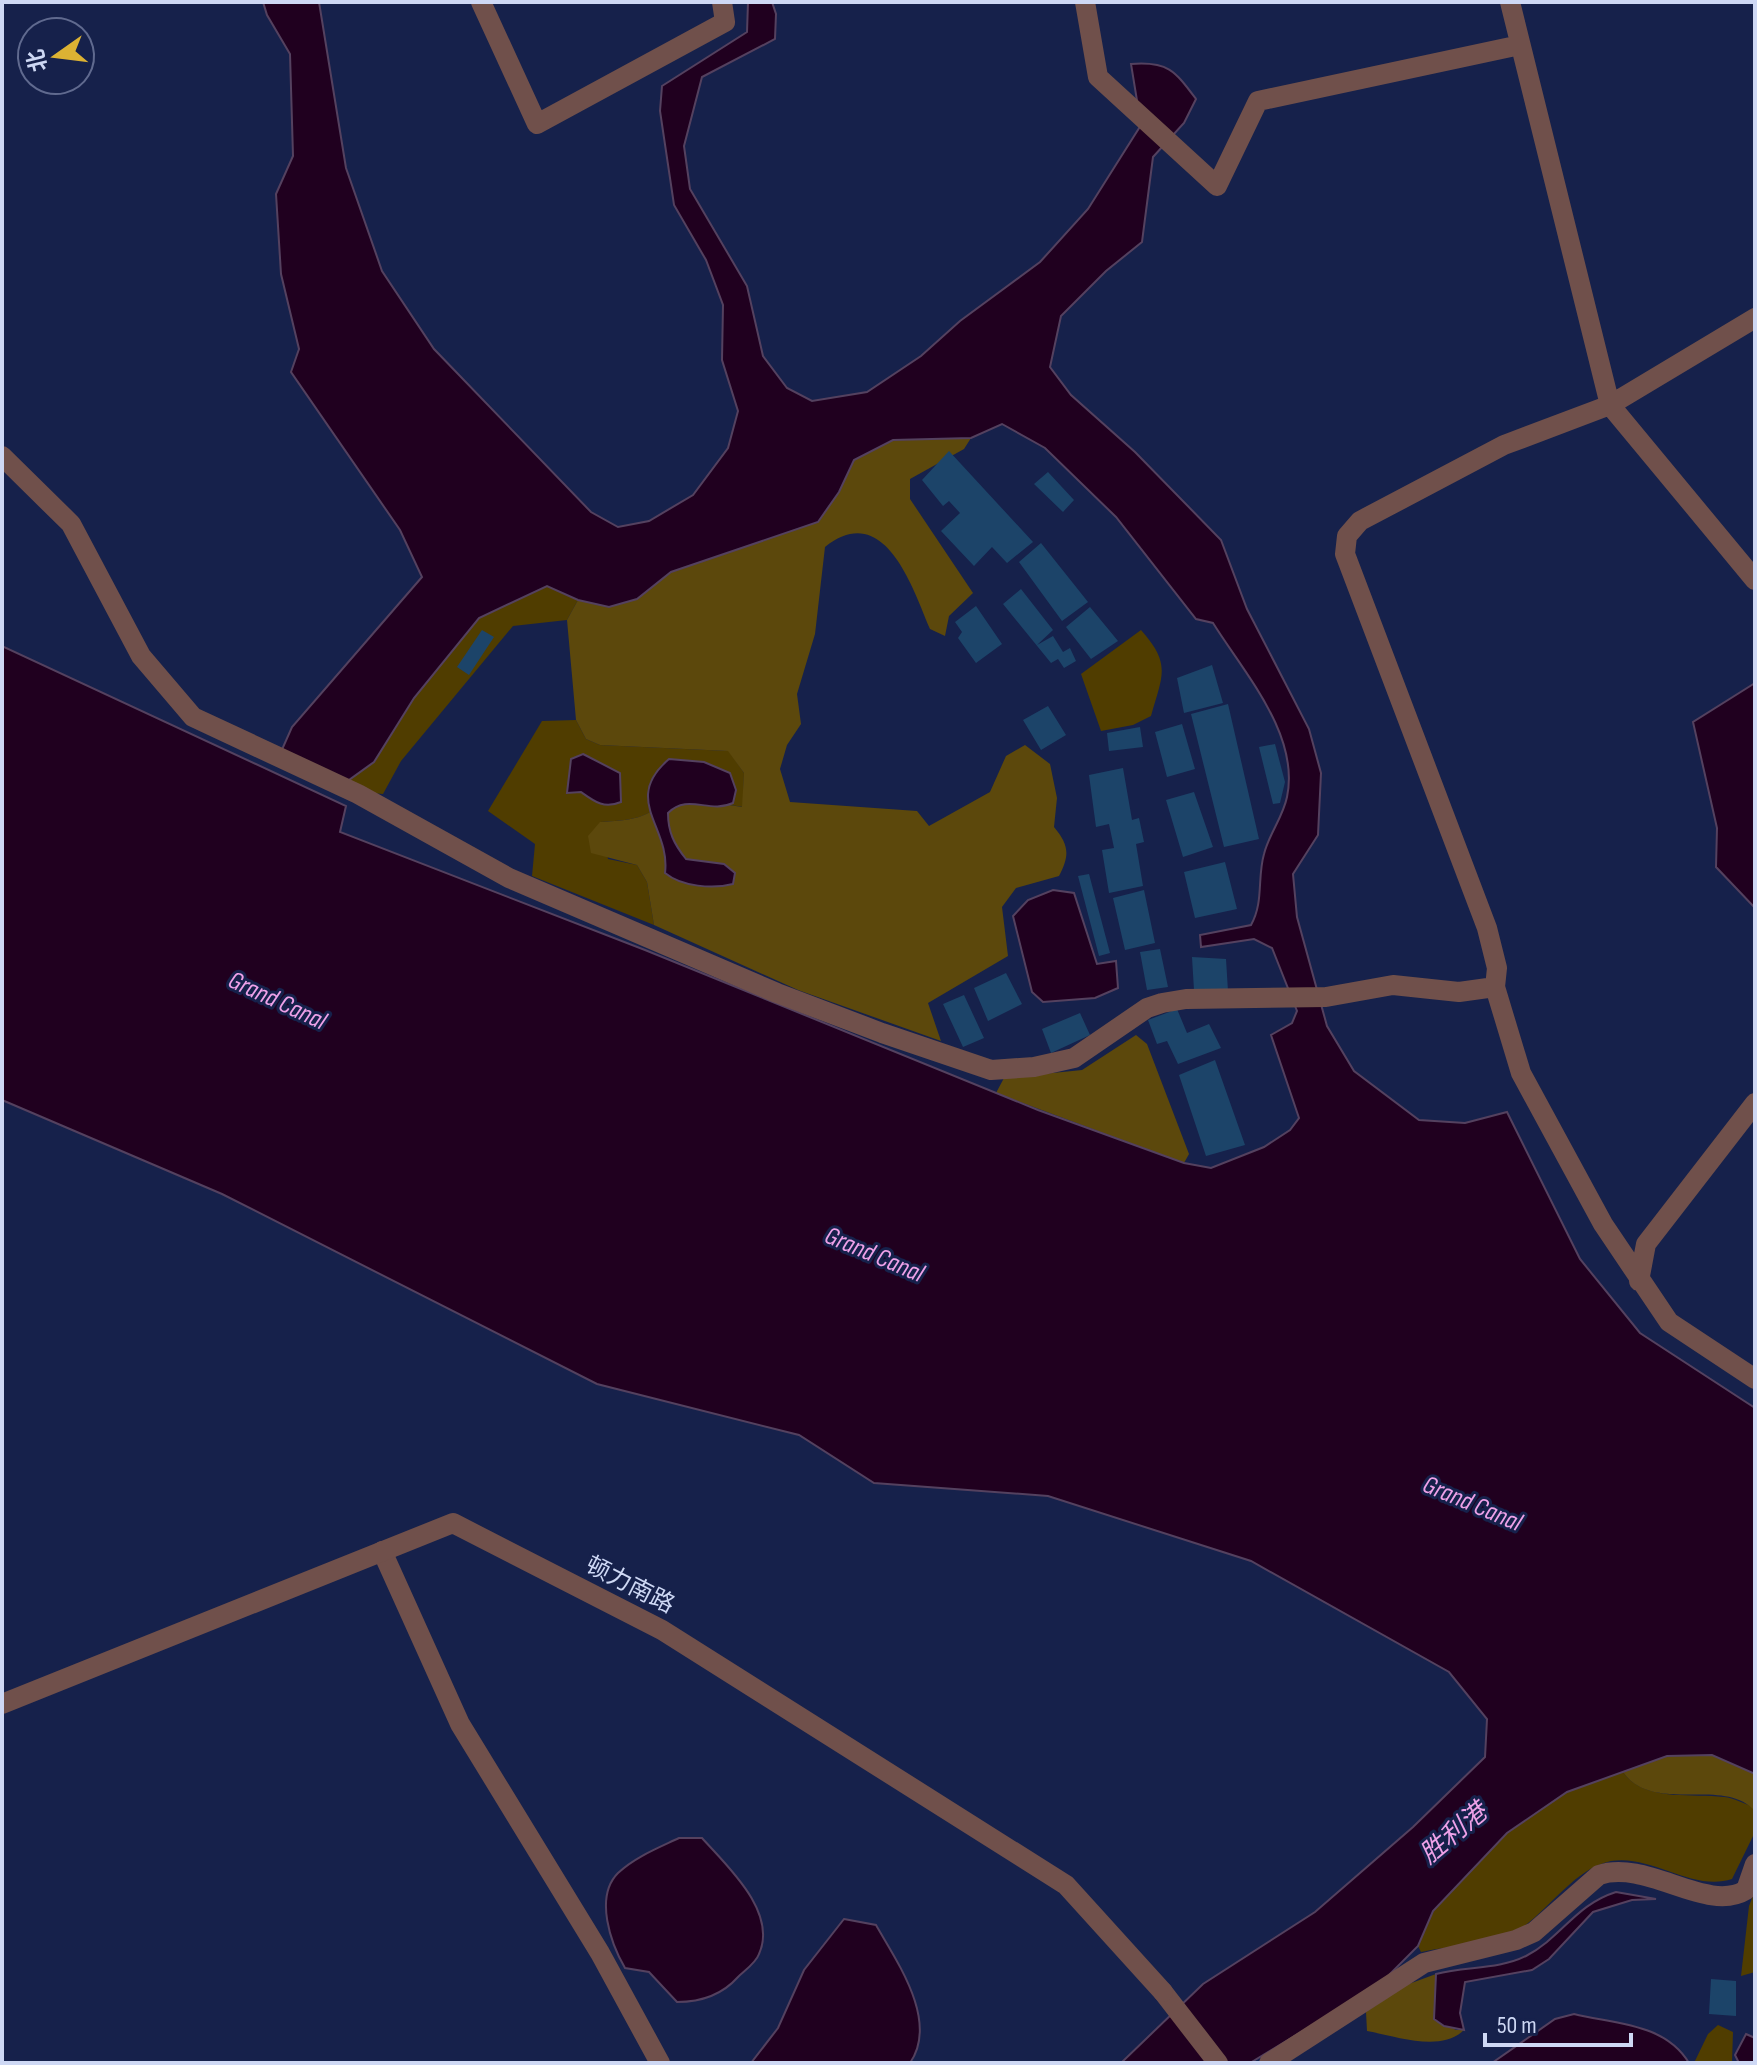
<svg xmlns="http://www.w3.org/2000/svg" width="1757" height="2065" font-family="'Sofia Sans Condensed','Noto Sans SC',sans-serif">
  <style>
    .green { fill: #503d00 }
    .forest { fill: #5c480c }
    .water { fill: #20001f; stroke: #54415f; stroke-width: 2 }
    .building { fill: #1c4469 }
    .lines { fill: none; stroke-linecap: round; stroke-linejoin: round }
    .minor { stroke: #70504b; stroke-width: 20 }
    .tertiary { stroke: #70504b; stroke-width: 20 }
    .labels { text-anchor: middle; dominant-baseline: central; stroke-width: 6; stroke-linejoin: round; paint-order: stroke }
    .street-label { font-size: 24px; fill: #ced8f4; stroke: #16214b }
    .water-label { font-size: 26px; font-style: italic; fill: #eea1e8; stroke: #16214b }
  </style>
  <rect width="100%" height="100%" fill="#16214b"/>
  <path class="green" d="M 547,586 L 578,600 L 567,620 L 513,626 L 401,761 L 383,794 L 335,790 L 374,762 L 414,698 L 479,618 Z
    M 1141,630 C 1171,664 1163,674 1151,716 L 1133,725 L 1101,731 L 1081,674 Z
    M 576,720 L 586,739 L 600,745 L 729,751 L 744,773 L 743,807 L 669,795 C 651,820 628,820 600,822 L 608,859 L 637,865 L 647,882 L 654,925 L 532,876 L 535,844 L 488,811 L 542,721 Z
    M 1623,1772 C 1644,1802 1690,1793 1724,1797 C 1734,1798 1744,1804 1754,1807 L 1755,1832 L 1732,1879 C 1692,1892 1652,1854 1611,1861 C 1576,1868 1551,1907 1523,1927 C 1500,1942 1449,1946 1421,1952 L 1418,1946 L 1433,1911 L 1507,1833 L 1567,1792 Z
    M 1755,1891 L 1755,1972 L 1741,1976 L 1749,1906 Z
    M 1718,2025 L 1733,2032 L 1732,2063 L 1694,2063 L 1708,2034 Z"/>
  <path class="forest" d="M 971,438 L 964,449 L 910,479 L 910,499 L 973,593 L 949,616 L 945,636 L 930,629 C 912,586 884,500 825,547 L 815,634 L 797,694 L 801,724 L 787,745 L 780,769 L 790,802 L 917,811 L 929,826 L 990,792 L 1006,756 L 1025,745 L 1050,764 L 1057,798 L 1054,827 C 1069,845 1070,855 1059,876 L 1016,888 L 1002,907 L 1008,956 L 928,1003 L 941,1041 L 798,990 L 654,925 L 647,882 L 637,865 L 591,853 L 588,836 L 600,822 C 628,820 651,820 668,795 L 742,807 L 744,773 L 728,751 L 600,745 L 586,739 L 576,720 L 567,620 L 578,600 L 609,607 L 637,599 L 671,572 L 818,522 L 839,492 L 854,460 L 894,440 Z
    M 1136,1035 L 1147,1044 L 1189,1154 L 1184,1163 L 996,1093 L 1004,1078 L 1082,1070 Z
    M 1712,1755 L 1755,1774 L 1755,1811 C 1724,1776 1653,1815 1623,1772 L 1667,1756 Z
    M 1436,1974 L 1435,2019 L 1456,2030 L 1464,2030 C 1441,2053 1395,2036 1367,2031 L 1366,2012 L 1406,1985 Z"/>
  <path class="water" d="M 263,2 L 319,2 L 346,168 L 382,271 L 434,349 L 591,512 L 618,527 L 649,521 L 693,495 L 728,448 L 738,411 L 722,360 L 723,305 L 706,260 L 674,205 L 660,111 L 662,86 L 747,32 L 748,2 L 772,2 L 776,14 L 775,39 L 702,77 L 684,146 L 690,189 L 747,286 L 763,356 L 787,388 L 812,401 L 867,392 L 921,356 L 960,321 L 1040,262 L 1088,209 L 1141,125 L 1131,64 C 1168,61 1175,71 1196,99 L 1184,123 L 1153,157 L 1142,242 L 1106,271 L 1061,316 L 1050,367 L 1071,395 L 1135,452 L 1221,540 L 1247,609 L 1309,729 L 1321,773 L 1318,835 L 1293,874 L 1297,917 L 1327,1026 L 1354,1071 L 1419,1120 L 1465,1123 L 1507,1112 L 1580,1259 L 1640,1333 L 1755,1408 L 1755,1774 L 1712,1755 L 1667,1756 L 1567,1792 L 1507,1833 L 1433,1911 L 1418,1946 L 1379,1985 L 1250,2063 L 1121,2063 L 1203,1984 L 1315,1912 L 1413,1827 L 1485,1757 L 1487,1719 L 1449,1672 L 1251,1561 L 1048,1496 L 874,1483 L 799,1435 L 597,1384 L 222,1194 L 2,1100 L 2,646 L 346,806 L 340,832 L 645,950 L 1038,1110 L 1184,1163 L 1211,1168 L 1264,1147 L 1290,1130 L 1299,1118 L 1271,1035 L 1292,1023 L 1297,1011 L 1272,948 L 1254,939 L 1201,947 L 1200,935 L 1251,925 C 1264,902 1257,878 1264,854 C 1269,834 1283,817 1287,797 C 1300,735 1245,674 1213,623 L 1196,619 L 1116,517 L 1045,448 L 1002,424 L 971,438 L 893,440 L 854,460 L 839,492 L 818,522 L 671,572 L 637,599 L 609,607 L 578,600 L 547,586 L 479,618 L 414,698 L 374,762 L 335,790 L 276,763 L 292,727 L 422,577 L 400,530 L 291,372 L 299,349 L 281,274 L 276,194 L 293,156 L 290,54 L 267,15 Z
    M 1755,683 L 1755,908 L 1716,867 L 1717,828 L 1693,722 Z
    M 583,754 L 620,773 L 621,802 C 604,809 595,802 581,792 L 567,793 L 571,759 Z
    M 669,759 L 704,762 L 730,773 L 736,790 L 733,803 C 709,814 688,793 668,813 C 668,832 674,844 686,859 L 724,864 L 735,873 L 733,884 C 713,889 682,887 665,873 C 671,827 621,800 669,759 Z
    M 1053,890 L 1074,893 L 1097,964 L 1116,961 L 1118,988 L 1095,998 L 1043,1002 L 1032,992 L 1013,916 L 1028,900 Z
    M 679,1838 L 702,1838 C 727,1866 778,1912 759,1954 C 756,1963 744,1971 738,1977 C 722,1995 700,2002 677,2002 L 649,1972 L 625,1968 C 611,1944 594,1897 618,1873 C 635,1857 658,1848 679,1838 Z
    M 1616,1892 L 1656,1899 L 1632,1900 L 1593,1912 L 1549,1959 L 1532,1970 L 1465,1982 L 1460,2013 L 1464,2030 L 1444,2026 L 1434,2019 L 1436,1974 C 1466,1966 1498,1970 1526,1956 C 1562,1937 1575,1905 1616,1892 Z
    M 844,1919 L 876,1925 C 897,1962 939,2021 910,2063 L 751,2063 L 778,2028 L 804,1970 Z
    M 1574,2014 C 1615,2024 1665,2023 1689,2063 L 1492,2063 L 1555,2019 Z
    M 1746,2034 L 1755,2038 L 1755,2063 L 1739,2063 L 1735,2055 Z"/>
  <path class="building" d="M 949,451 L 1033,542 L 1007,563 L 992,547 L 974,566 L 941,531 L 960,513 L 949,501 L 943,506 L 922,480 Z
    M 1048,472 L 1074,500 L 1063,512 L 1034,484 Z
    M 1041,543 L 1088,602 L 1062,621 L 1019,562 Z
    M 1021,589 L 1053,630 L 1037,645 L 1053,636 L 1063,652 L 1070,648 L 1076,661 L 1064,668 L 1058,659 L 1051,663 L 1003,604 Z
    M 976,606 L 1002,644 L 976,663 L 958,638 L 962,632 L 955,622 Z
    M 1090,607 L 1118,641 L 1091,659 L 1066,627 Z
    M 482,630 L 494,637 L 469,675 L 457,667 Z
    M 1212,665 L 1223,703 L 1184,713 L 1177,678 Z
    M 1228,704 L 1259,839 L 1224,847 L 1191,714 Z
    M 1048,706 L 1066,735 L 1041,750 L 1023,720 Z
    M 1182,724 L 1195,769 L 1167,777 L 1155,732 Z
    M 1140,727 L 1143,747 L 1109,751 L 1107,733 Z
    M 1275,744 L 1285,782 L 1280,803 L 1273,804 L 1259,747 Z
    M 1123,768 L 1132,820 L 1139,818 L 1144,842 L 1136,844 L 1143,886 L 1109,893 L 1102,850 L 1114,848 L 1109,824 L 1096,827 L 1089,775 Z
    M 1194,792 L 1213,847 L 1183,857 L 1166,800 Z
    M 1225,862 L 1237,909 L 1195,918 L 1184,872 Z
    M 1089,874 L 1110,953 L 1099,956 L 1078,876 Z
    M 1144,890 L 1155,943 L 1125,950 L 1113,898 Z
    M 1160,949 L 1168,987 L 1147,990 L 1140,952 Z
    M 1192,957 L 1226,959 L 1228,991 L 1194,990 Z
    M 1006,973 L 1022,1004 L 988,1021 L 974,988 Z
    M 964,995 L 984,1038 L 963,1047 L 943,1004 Z
    M 1177,1009 L 1187,1033 L 1209,1024 L 1221,1048 L 1178,1064 L 1167,1041 L 1157,1044 L 1148,1020 Z
    M 1080,1013 L 1090,1035 L 1051,1053 L 1042,1029 Z
    M 1215,1060 L 1245,1145 L 1206,1156 L 1179,1075 Z
    M 1711,1979 L 1736,1981 L 1736,2016 L 1709,2014 Z"/>
  <g class="lines">
    <path class="minor" d="M 481,2 L 537,124 L 725,22 L 722,2
      M 1085,2 L 1098,77 L 1217,186 L 1258,101 L 1520,45
      M 1510,2 L 1610,405 L 1755,580
      M 1755,318 L 1610,405 L 1504,445 L 1360,521 L 1347,536 L 1345,554 L 1487,928 L 1497,968 L 1495,987 L 1521,1073 L 1603,1224 L 1669,1322 L 1755,1379
      M 2,456 L 71,524 L 141,656 L 193,717 L 358,794 L 509,878 L 777,993 L 882,1033 L 991,1070 L 1034,1067 L 1074,1058 L 1147,1008 L 1162,1003 L 1186,999 L 1326,997 L 1393,985 L 1459,992 L 1495,987
      M 1639,1281 L 1646,1244 L 1755,1103
      M 382,1551 L 460,1724 L 600,1953 L 660,2063
      M 1163,1992 L 1218,2063
      M 1269,2063 L 1424,1963 L 1516,1940 L 1534,1932 L 1599,1875 C 1647,1859 1707,1914 1746,1890 L 1755,1864"/>
    <path class="tertiary" d="M 2,1704 L 453,1523 L 662,1630 L 1066,1885 L 1163,1992"/>
  </g>
  <g class="labels">
    <g class="street-label">
      <text transform="translate(630 1585) rotate(27)">顿力南路</text>
    </g>
    <g class="water-label">
      <text transform="translate(277 1001) rotate(25)">Grand Canal</text>
      <text transform="translate(874 1255) rotate(23)">Grand Canal</text>
      <text transform="translate(1472 1504) rotate(23)">Grand Canal</text>
      <text transform="translate(1454 1834) rotate(-40)">胜利港</text>
    </g>
  </g>
  <rect width="1757" height="2065" fill="none" stroke="#ced8f4" stroke-width="8"/>
  <g transform="translate(56 56) rotate(256)"><circle r="38" fill="#16214b" stroke="#606a8f" stroke-width="2"/>
  <path d="M0-6L14 30L0 20L-14 30Z" fill="#dcb233"/>
  <text y="-12" font-size="22" font-weight="bold" text-anchor="middle" fill="#ced8f4">北</text>
  </g>
  <path d="M1485 2033v12h146v-12" fill="none" stroke="#ced8f4" stroke-width="4"/>
  <text x="1497" y="2033" font-size="24" fill="#ced8f4" stroke="#16214b" stroke-width="6" paint-order="stroke">50 m</text>
</svg>
